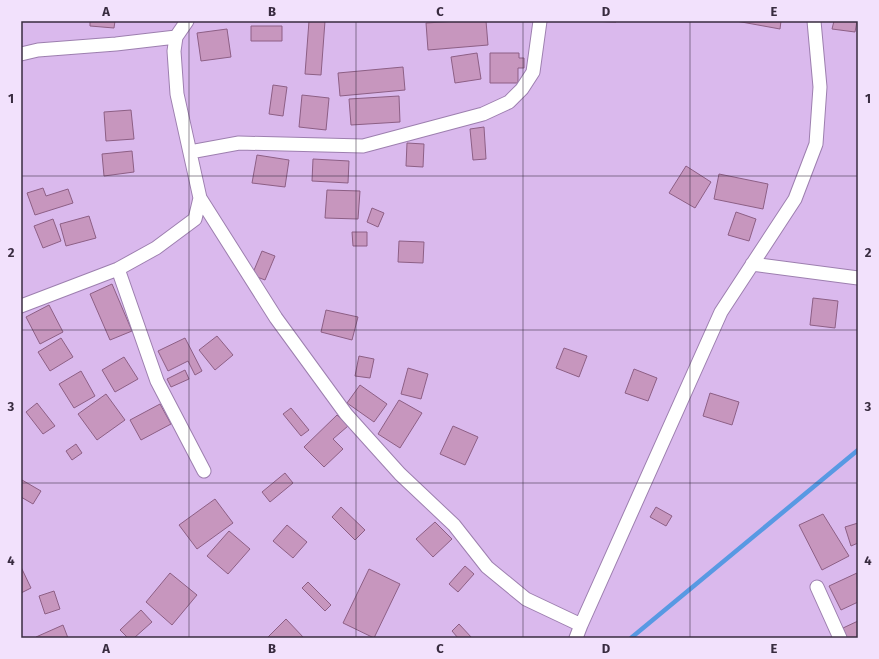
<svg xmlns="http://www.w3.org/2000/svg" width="879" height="659" font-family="'Fira Sans',sans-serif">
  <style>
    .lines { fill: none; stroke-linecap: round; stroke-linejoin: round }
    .stream { stroke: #5899e3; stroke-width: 4.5 }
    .building { fill: #c796be; stroke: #8d5f85 }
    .street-casing { stroke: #9d7faf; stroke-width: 15 }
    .street { stroke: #fff; stroke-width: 13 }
    .grid { fill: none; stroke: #382b3f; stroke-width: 1; stroke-opacity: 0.55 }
    .neatline { fill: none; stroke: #382b3f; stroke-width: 1.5 }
    .grid-label { font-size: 13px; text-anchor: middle; font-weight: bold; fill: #382b3f }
  </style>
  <rect width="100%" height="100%" fill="#dab9ed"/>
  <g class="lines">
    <path class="stream" d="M 631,638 L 858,450"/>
  </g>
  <path class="building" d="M 90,21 L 115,21 L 114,28 L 90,26 Z
    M 309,21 L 325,21 L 321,75 L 305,74 Z
    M 458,21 L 486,21 L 488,45 L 428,50 L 426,23 Z
    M 589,21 L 616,21 L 616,22 Z
    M 736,21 L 781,21 L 780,29 Z
    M 834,21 L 857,21 L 855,32 L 832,29 Z
    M 251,26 L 282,26 L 282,41 L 251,41 Z
    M 227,29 L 231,57 L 201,61 L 197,33 Z
    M 477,53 L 481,79 L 455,83 L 451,57 Z
    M 490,53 L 519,53 L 519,58 L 524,58 L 524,68 L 518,68 L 518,83 L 490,83 Z
    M 403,67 L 405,90 L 340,96 L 338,73 Z
    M 273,85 L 287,87 L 283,116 L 269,114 Z
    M 302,95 L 329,98 L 326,130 L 299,127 Z
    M 399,96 L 400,122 L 351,125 L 349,99 Z
    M 131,110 L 134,139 L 106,141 L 104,112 Z
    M 484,127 L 486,159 L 473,160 L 470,129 Z
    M 407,143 L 424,144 L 423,167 L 406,166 Z
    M 132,151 L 134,172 L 104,176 L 102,154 Z
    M 257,155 L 289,160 L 285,187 L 252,183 Z
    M 313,159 L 349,161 L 348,183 L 312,181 Z
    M 686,166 L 711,182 L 695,208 L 669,193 Z
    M 719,174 L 768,184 L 763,209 L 714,199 Z
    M 43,188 L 46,196 L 68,189 L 73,203 L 35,215 L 27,193 Z
    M 327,190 L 360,191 L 358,219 L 325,218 Z
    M 372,208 L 384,213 L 378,227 L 367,222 Z
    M 736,212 L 756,219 L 749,241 L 728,235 Z
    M 89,216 L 96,238 L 66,246 L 60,224 Z
    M 53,219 L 61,241 L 43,248 L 34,226 Z
    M 352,232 L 367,232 L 367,246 L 353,246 Z
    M 399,241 L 424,242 L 423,263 L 398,262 Z
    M 262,251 L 275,256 L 265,280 L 252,275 Z
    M 112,284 L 132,331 L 110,340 L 90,294 Z
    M 813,298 L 838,301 L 835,328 L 810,325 Z
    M 49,305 L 63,332 L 40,344 L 26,317 Z
    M 326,310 L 358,317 L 352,340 L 321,332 Z
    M 217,336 L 233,355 L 215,370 L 199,350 Z
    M 61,338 L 73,357 L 50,371 L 38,352 Z
    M 185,338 L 202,371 L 195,375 L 188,361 L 168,371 L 158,351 Z
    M 564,348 L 587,356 L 579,377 L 556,368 Z
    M 359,356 L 374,359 L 370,378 L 355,376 Z
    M 124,357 L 138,379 L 115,392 L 102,370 Z
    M 408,368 L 428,374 L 421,399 L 401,394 Z
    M 634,369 L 657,378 L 648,401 L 625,393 Z
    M 185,370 L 189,379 L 171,387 L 167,379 Z
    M 81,371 L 95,396 L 74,408 L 59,384 Z
    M 360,385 L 387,404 L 374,422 L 347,403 Z
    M 710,393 L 739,402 L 732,425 L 703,416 Z
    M 106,394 L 125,420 L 97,440 L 78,414 Z
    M 399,400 L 422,413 L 400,448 L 378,434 Z
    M 37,403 L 55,426 L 43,434 L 26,412 Z
    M 160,404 L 171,424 L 141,440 L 130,420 Z
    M 291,408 L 309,430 L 301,436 L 283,414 Z
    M 337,415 L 348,426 L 333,439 L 343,449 L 324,467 L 304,447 Z
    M 453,426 L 478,437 L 465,465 L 440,454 Z
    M 76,444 L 82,453 L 72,460 L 66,451 Z
    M 285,473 L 293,483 L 270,502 L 262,492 Z
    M 22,480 L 41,491 L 33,504 L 21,497 Z
    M 215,499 L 233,523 L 197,549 L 179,525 Z
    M 341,507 L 365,530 L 355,540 L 332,517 Z
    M 656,507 L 672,516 L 666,526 L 650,517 Z
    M 823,514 L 849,556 L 822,570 L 799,525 Z
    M 435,522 L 452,539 L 433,557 L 416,539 Z
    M 858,523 L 858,543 L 851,546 L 845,527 Z
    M 287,525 L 307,542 L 293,558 L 273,541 Z
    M 229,531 L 250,549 L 228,574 L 207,556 Z
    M 465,566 L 474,574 L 458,592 L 449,584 Z
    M 21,567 L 31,588 L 21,593 Z
    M 369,569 L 400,584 L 374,638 L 343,623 Z
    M 170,573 L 197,595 L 172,625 L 146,602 Z
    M 857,573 L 858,602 L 841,610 L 829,586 Z
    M 308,582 L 331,605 L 325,611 L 302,588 Z
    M 54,591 L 60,609 L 45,614 L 39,596 Z
    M 141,610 L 152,622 L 134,638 L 128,638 L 120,630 Z
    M 286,619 L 304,638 L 267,638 Z
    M 858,621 L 858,638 L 847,638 L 843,628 Z
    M 459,624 L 472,638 L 458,638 L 452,631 Z
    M 63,625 L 68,638 L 36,638 L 36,637 Z"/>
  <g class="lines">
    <g class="street-casing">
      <path id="street" d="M 21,54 L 38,50 L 116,44 L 176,37
        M 190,152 L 239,143 L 363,146 L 483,114 L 509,102 L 522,89 L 533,72 L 540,21
        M 200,198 L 276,318 L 346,414 L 400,474 L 454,525 L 487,567 L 526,599 L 581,625
        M 752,264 L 858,278
        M 118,269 L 157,381 L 204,471
        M 21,306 L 118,269 L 156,248 L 195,219 L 200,198 L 177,94 L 174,51 L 176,37 L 187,21
        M 817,587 L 840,638
        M 576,638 L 581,625 L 721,312 L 795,199 L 816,144 L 820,87 L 814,21"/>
    </g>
    <use href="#street" class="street"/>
  </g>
  <path class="grid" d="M 189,21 L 189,638M 356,21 L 356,638M 523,21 L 523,638M 690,21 L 690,638M 21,176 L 858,176M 21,330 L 858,330M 21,483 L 858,483"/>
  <rect width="879" height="659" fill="none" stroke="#f2e1fc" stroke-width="44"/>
  <rect x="22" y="22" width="835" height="615" class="neatline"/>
  <g class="grid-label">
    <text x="106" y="16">A</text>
    <text x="272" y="16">B</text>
    <text x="440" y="16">C</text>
    <text x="606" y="16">D</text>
    <text x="774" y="16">E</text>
    <text x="11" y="103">1</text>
    <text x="868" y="103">1</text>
    <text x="11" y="257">2</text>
    <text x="868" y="257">2</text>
    <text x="11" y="411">3</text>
    <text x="868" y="411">3</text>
    <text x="11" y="565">4</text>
    <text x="868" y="565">4</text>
    <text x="106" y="653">A</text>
    <text x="272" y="653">B</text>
    <text x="440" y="653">C</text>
    <text x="606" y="653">D</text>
    <text x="774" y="653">E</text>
  </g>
</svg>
